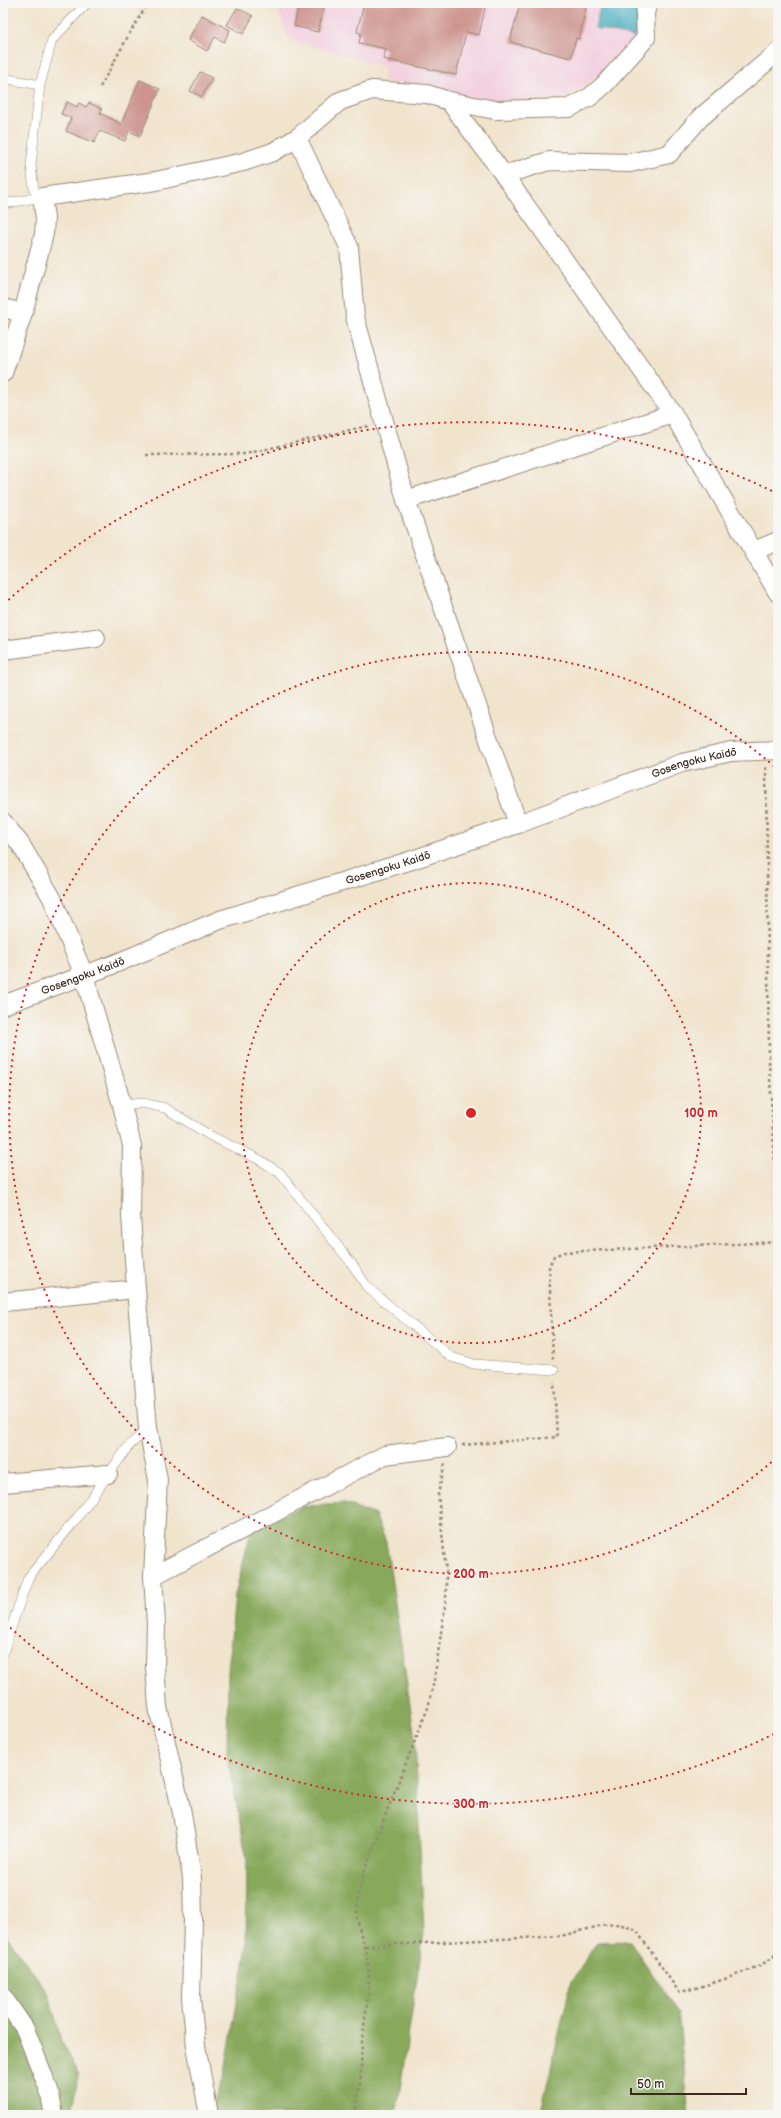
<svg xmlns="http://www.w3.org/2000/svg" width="781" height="2118" font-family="'Balsamiq Sans',sans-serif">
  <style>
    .built { fill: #f3cfdf }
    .forest { fill: #88a95c; stroke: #626a3d }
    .water { fill: #40acbf; stroke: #3e6b6e }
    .building { fill: #ce948f }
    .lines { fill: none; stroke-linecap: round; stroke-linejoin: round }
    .lane-casing { stroke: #968776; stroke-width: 10 }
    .street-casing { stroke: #968776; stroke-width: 20 }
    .path { stroke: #968776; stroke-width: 2.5; stroke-dasharray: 3 3; stroke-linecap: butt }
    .lane { stroke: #fff; stroke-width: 9 }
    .street { stroke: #fff; stroke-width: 18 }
    .ring { fill: none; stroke: #d62828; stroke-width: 2; stroke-dasharray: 2 4 }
    .labels { text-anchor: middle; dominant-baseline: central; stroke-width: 3; stroke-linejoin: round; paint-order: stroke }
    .street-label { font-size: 11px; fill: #3b2a1e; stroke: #f6f6f2 }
    .centre { fill: #d62828; stroke: #f6f6f2; stroke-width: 2 }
    .ring-label { font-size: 12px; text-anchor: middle; font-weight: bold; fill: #d62828; stroke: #f6f6f2; stroke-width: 3; stroke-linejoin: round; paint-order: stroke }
  </style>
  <rect width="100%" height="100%" fill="#f6f6f2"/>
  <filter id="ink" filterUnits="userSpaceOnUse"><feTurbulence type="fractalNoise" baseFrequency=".025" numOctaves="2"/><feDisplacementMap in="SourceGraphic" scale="8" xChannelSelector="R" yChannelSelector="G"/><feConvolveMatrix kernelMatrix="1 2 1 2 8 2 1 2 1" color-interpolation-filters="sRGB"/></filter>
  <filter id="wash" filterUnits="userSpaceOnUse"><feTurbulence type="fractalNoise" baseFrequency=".012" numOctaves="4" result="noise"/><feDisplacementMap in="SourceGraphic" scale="16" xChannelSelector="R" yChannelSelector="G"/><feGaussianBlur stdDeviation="0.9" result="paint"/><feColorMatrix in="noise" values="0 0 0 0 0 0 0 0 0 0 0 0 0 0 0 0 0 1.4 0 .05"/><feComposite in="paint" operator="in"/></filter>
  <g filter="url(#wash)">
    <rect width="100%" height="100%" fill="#f1e4cd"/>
    <path class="built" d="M 276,3 L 646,3 L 636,41 L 611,67 L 568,98 L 499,102 L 383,82 L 384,66 L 289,39 Z"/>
    <path class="forest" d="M 345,1503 L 375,1515 L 386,1542 L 415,1739 L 424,1933 L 396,2115 L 208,2115 L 224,2077 L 246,1952 L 247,1859 L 227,1755 L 228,1672 L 235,1595 L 252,1527 L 309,1505 Z
      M 3,1931 L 49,1994 L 61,2041 L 79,2076 L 70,2115 L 3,2115 Z
      M 630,1941 L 678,2012 L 689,2115 L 540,2115 L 571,1982 L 597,1942 Z"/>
    <path class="water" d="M 601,3 L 642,3 L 634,37 L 595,28 Z"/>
    <g id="blocks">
      <path class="building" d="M 299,3 L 325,3 L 318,32 L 294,26 Z
        M 364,3 L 486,3 L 479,35 L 466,32 L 456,75 L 383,59 L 386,49 L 359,43 L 361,33 L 357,32 Z
        M 520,3 L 587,3 L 579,39 L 576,38 L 571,58 L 510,42 Z
        M 237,8 L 253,16 L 243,34 L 227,25 Z
        M 202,15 L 230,30 L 224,42 L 215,37 L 207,51 L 188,40 Z
        M 200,72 L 212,78 L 202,97 L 190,91 Z
        M 140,80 L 160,89 L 140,136 L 129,131 L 125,141 L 100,131 L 94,143 L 66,131 L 71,118 L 61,114 L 67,102 L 77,107 L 79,103 L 86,107 L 89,103 L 102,109 L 100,113 L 121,124 Z"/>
    </g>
  </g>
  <g filter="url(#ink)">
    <use href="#blocks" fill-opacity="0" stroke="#968776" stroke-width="1"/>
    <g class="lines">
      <g class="lane-casing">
        <path id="lane" d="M 3,78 L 40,85
          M 42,197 L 34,190 L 31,165 L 40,85 L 52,40 L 87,3
          M 3,204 L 42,197
          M 122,1105 L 142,1103 L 165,1108 L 209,1135 L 260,1160 L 280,1173 L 352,1264 L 367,1287 L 451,1357 L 474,1364 L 554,1370
          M 3,1652 L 28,1578 L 77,1518 L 128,1447 L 148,1428"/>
      </g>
      <g class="street-casing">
        <g id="street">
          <path d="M 449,101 L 504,175 L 673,414 L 778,593"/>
          <path d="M 297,138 L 349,247 L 355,317 L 406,500 L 518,824"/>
          <path d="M 504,175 L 549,161 L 630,163 L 669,154 L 700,118 L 778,52"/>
          <path d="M 3,308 L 23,313"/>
          <path d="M 3,373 L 23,313 L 44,234 L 45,218 L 42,197 L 156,181 L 243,162 L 273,152 L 297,138 L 340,101 L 372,90 L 427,94 L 449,101 L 495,110 L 569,108 L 590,97 L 604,85 L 646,38 L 645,13 L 648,3"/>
          <path d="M 406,500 L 673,414"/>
          <path d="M 754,551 L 778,541"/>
          <path d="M 3,650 L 96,638"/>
          <path d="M 3,822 L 21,845 L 52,898 L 84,975 L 122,1105 L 132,1146 L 131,1216 L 136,1289 L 148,1428 L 158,1480 L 153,1576 L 156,1624 L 155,1667 L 158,1707 L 182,1813 L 192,1878 L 193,1920 L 191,1998 L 196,2046 L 209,2115"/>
          <path id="s1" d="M 3,1005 L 112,965 L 220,920 L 409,861 L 518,824 L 682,763 L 731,752 L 778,750"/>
          <path d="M 3,1302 L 136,1289"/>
          <path d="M 3,1483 L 108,1474"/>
          <path d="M 153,1576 L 385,1455 L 447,1447"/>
          <path d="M 3,1997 L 25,2029 L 49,2090 L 54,2115"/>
        </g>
      </g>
      <path class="path" d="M 100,87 L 131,31 L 148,3
        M 146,455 L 245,454 L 368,426
        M 766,767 L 769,1063 L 778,1214
        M 553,1359 L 549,1266 L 554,1256 L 564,1252 L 778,1242
        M 462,1445 L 557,1437 L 554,1382
        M 365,1946 L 561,1936 L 603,1925 L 619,1924 L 636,1930 L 679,1992 C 697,1989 760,1969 773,1957 C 775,1955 776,1951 778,1949
        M 355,2115 L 361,2075 L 362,2040 L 369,1991 L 368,1962 L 357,1919 L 358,1896 L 364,1873 L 377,1836 L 428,1708 L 434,1681 L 446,1599 L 446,1571 L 438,1494 L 445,1463"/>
      <use href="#lane" class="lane"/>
      <use href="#street" class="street"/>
    </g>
  </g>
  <g class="ring">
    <circle cx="471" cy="1113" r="230"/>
    <path d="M776 1458A461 461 0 1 1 776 768"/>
    <path d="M774 1734A691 691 0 0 1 4 1622M4 604A691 691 0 0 1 774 492"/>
  </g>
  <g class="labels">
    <g class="street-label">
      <text stroke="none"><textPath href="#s1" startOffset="733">Gosengoku Kaidō</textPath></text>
      <text stroke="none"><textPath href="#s1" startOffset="409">Gosengoku Kaidō</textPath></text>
      <text stroke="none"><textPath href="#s1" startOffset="85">Gosengoku Kaidō</textPath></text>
    </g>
  </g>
  <circle cx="471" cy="1113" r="6" class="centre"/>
  <g class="ring-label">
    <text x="701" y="1117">100 m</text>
    <text x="471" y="1578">200 m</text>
    <text x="471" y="1808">300 m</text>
  </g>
  <rect width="781" height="2118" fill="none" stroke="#f6f6f2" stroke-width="16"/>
  <path d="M631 2088v6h115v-6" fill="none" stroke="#3b2a1e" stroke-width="2"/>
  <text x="637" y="2088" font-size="12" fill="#3b2a1e" stroke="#f6f6f2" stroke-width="3" paint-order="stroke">50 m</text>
</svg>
